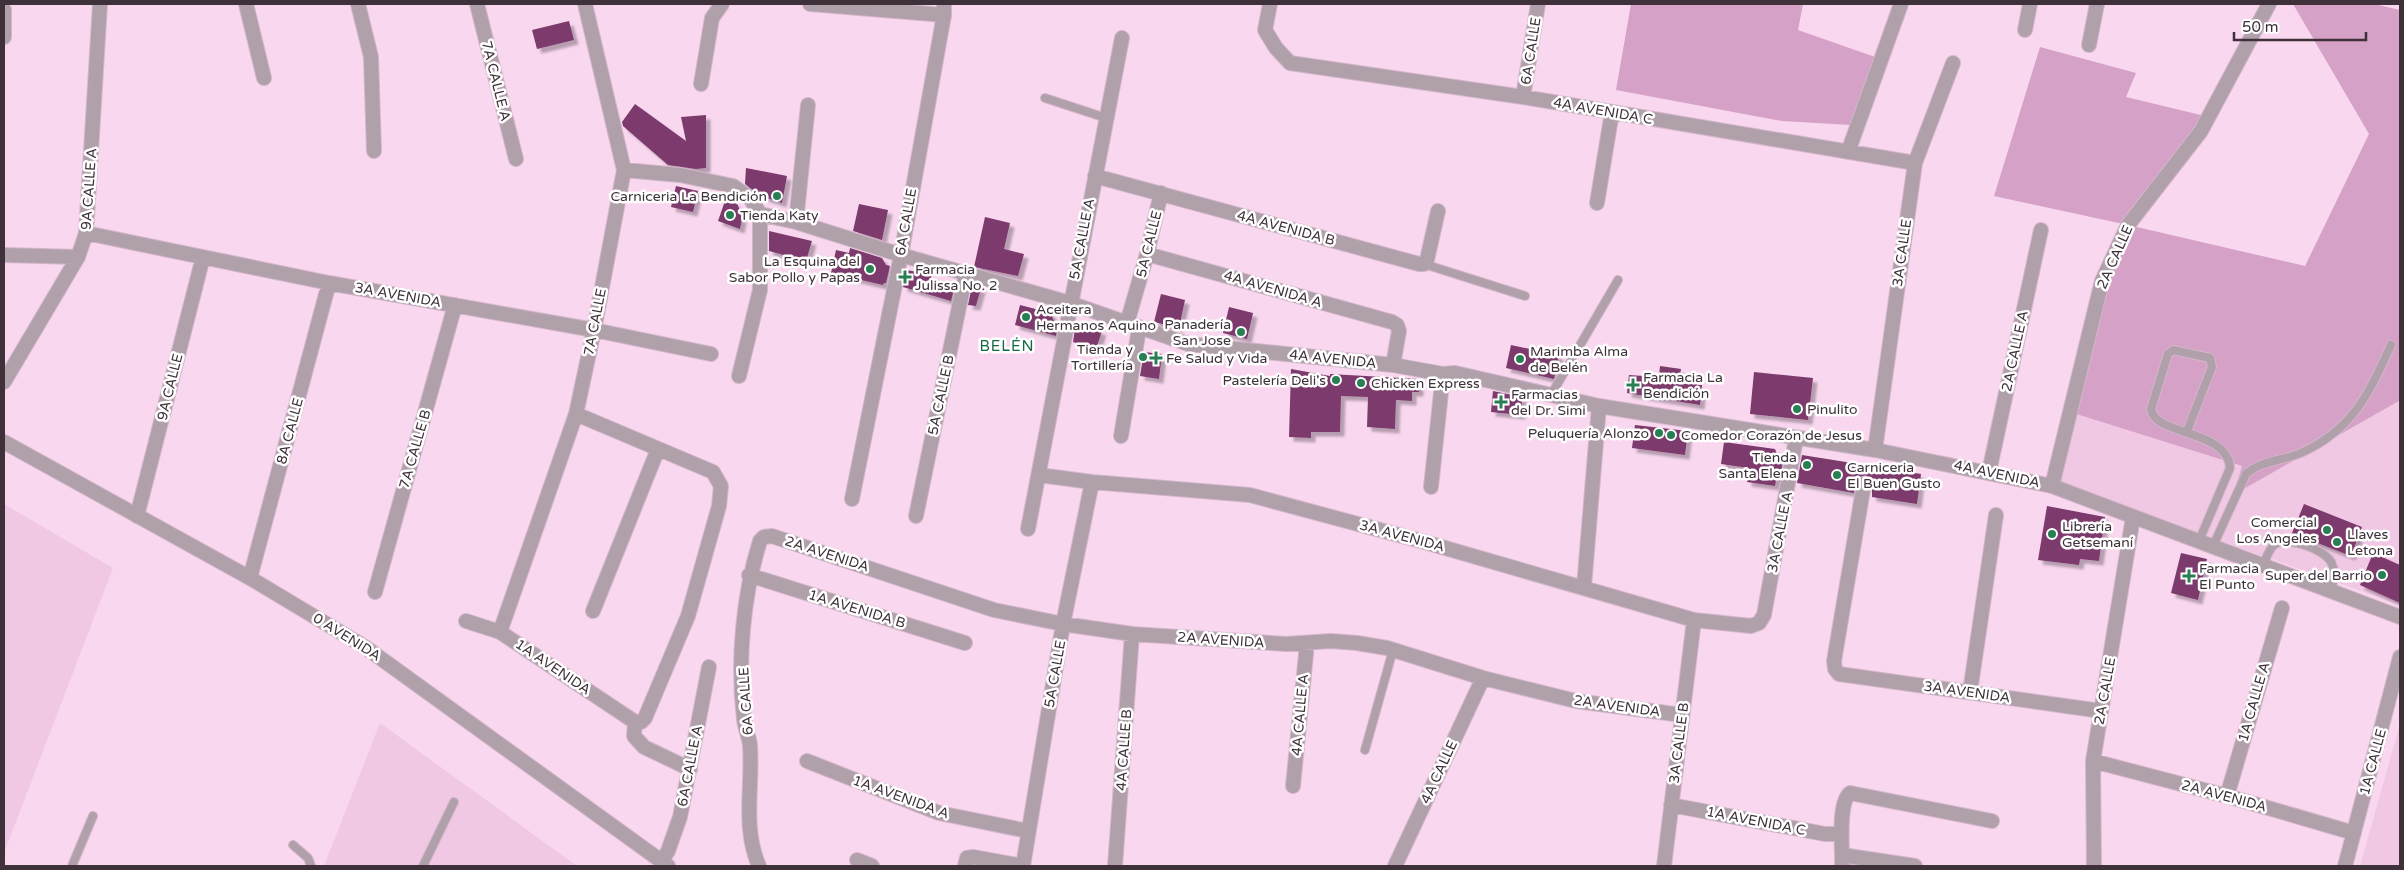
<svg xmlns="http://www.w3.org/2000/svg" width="2404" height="870" font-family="'Varela Round',sans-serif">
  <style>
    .built { fill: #f0c8e4 }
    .green { fill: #d5a1c6 }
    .building { fill: #7b3a6c; filter: url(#shadow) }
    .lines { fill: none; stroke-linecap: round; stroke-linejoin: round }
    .service-casing { stroke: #d4b6cb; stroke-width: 10 }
    .minor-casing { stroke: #d4b6cb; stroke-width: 16 }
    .tertiary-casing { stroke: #d4b6cb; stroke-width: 16 }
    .service { stroke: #afa0aa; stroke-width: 8 }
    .minor { stroke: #afa0aa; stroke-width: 14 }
    .tertiary { stroke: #afa0aa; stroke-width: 14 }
    .poi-dot { fill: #277f53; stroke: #fff; stroke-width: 2 }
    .labels { text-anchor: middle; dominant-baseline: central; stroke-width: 5; stroke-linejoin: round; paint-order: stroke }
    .street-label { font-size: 14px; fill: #3e313a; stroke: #fff }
    .poi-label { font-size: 14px; fill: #3e313a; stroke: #fff; text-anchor: start }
    .neighbourhood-label { font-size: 15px; letter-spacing: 1px; fill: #156841; stroke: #fff }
  </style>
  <defs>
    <filter id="shadow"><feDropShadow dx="4.5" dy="4.5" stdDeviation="1" flood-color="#0004"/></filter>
  </defs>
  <rect width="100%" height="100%" fill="#f9d7ef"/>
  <path class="built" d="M 2400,396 L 2400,605 L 2047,479 L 2070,412 L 2242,466 L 2233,494 L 2399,401 Z
    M 4,504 L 113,568 L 4,853 Z
    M 380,723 L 577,866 L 324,866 Z
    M 2400,724 L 2400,866 L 2360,866 Z"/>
  <path class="green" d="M 1631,4 L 1803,4 L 1798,30 L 1875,57 L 1851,125 L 1782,121 L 1616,90 Z
    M 2293,4 L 2374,4 L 2400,10 L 2400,396 L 2399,401 L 2233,495 L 2242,466 L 2070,412 L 2128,225 L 1994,196 L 2040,47 L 2136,73 L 2126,97 L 2209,117 L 2128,225 L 2305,266 L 2369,134 Z"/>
  <path class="building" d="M 569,21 L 574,40 L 537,49 L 532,30 Z
    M 635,104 L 686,141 L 681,117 L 706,115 L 706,168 L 696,169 L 668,165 L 623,126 L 622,122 Z
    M 746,168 L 787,176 L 782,203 L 758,195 L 745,184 Z
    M 676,186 L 698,191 L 693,212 L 671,207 Z
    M 726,198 L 738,205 L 742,219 L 740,229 L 718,221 Z
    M 859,204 L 888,210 L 882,240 L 853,231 Z
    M 985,217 L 1010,223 L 1004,249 L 1024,254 L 1018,276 L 974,267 Z
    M 769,231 L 812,241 L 806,261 L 769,251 Z
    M 850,248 L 882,258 L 886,265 L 890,266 L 886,283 L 884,283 L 883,285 L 831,273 L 836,250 L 849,253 Z
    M 907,270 L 932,275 L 931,279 L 955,285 L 951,301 L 903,287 Z
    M 972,286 L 981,288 L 976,306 L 968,305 Z
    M 1161,294 L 1185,300 L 1179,328 L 1154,322 Z
    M 1020,305 L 1051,313 L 1057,330 L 1056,336 L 1015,325 Z
    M 1229,307 L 1253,313 L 1247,339 L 1223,333 Z
    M 1076,323 L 1102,331 L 1096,349 L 1073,342 Z
    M 1511,345 L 1559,355 L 1554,379 L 1506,368 Z
    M 1144,352 L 1162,354 L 1159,379 L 1140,376 Z
    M 1660,366 L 1681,369 L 1679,383 L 1702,385 L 1700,405 L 1627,393 L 1629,375 L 1659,377 Z
    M 1291,369 L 1330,376 L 1330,374 L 1419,379 L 1419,392 L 1412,392 L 1412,401 L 1396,400 L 1395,429 L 1367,427 L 1368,397 L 1341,396 L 1340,432 L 1311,432 L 1311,438 L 1289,437 Z
    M 1754,372 L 1813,378 L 1808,420 L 1750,414 Z
    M 1493,391 L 1522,397 L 1521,415 L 1491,412 Z
    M 1635,425 L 1688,431 L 1685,455 L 1632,448 Z
    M 1724,442 L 1775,449 L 1782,466 L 1780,480 L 1776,480 L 1775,486 L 1747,482 L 1749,468 L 1721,464 Z
    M 1802,455 L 1921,474 L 1917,504 L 1872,497 L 1872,481 L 1865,475 L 1857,479 L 1854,493 L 1797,483 Z
    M 2304,504 L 2362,527 L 2351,556 L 2292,533 Z
    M 2047,506 L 2105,517 L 2099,561 L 2080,559 L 2079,565 L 2038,560 Z
    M 2181,553 L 2207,559 L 2198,600 L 2171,593 Z
    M 2373,553 L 2400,565 L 2400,603 L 2360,585 Z"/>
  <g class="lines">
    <g class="service-casing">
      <path id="service" d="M 1045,98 L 1106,118
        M 1424,264 L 1525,296
        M 1551,395 L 1618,280
        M 2187,431 L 2212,367 L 2210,358 L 2173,350 L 2168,354 L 2151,409 C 2154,436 2228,429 2230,468 L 2199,541
        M 2213,546 L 2246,474 C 2261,460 2284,461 2303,452 C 2354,428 2369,393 2391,345
        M 2263,565 C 2266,559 2269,549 2274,545 C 2287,535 2327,550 2332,564 C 2336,573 2333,582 2331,591
        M 1365,750 L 1393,650
        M 293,845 L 308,858 L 311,866
        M 72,866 L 93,816
        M 423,866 L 454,802"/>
    </g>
    <g class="minor-casing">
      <path id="minor" d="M 246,4 L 264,78
        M 358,4 L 371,57 L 374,151
        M 477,4 L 516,159
        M 810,4 L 944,15
        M 1270,4 L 1265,30 L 1276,48 L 1290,63 L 1523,97 L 1915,163
        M 4,10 L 4,37
        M 2025,30 L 2030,4
        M 2089,45 L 2097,4
        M 701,84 L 712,18 L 722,4
        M 1523,97 L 1538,4
        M 1848,152 L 1901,4
        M 624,170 L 680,175 L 733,186 L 750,198 L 760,214 L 796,222 L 901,255 L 852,499
        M 1095,176 L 1419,264 L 1424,264 L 1427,260 L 1438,211
        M 1597,203 L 1612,112
        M 796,222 L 808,105
        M 86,233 L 329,283 L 594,330 L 711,354
        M 1147,254 L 1392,322 L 1397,325 L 1399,331 L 1393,365
        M 4,255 L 78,257
        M 1127,323 L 1147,254 L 1161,193
        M 739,376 L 760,290 L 760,214
        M 4,382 L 78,257 L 86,233 L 100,4
        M 576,414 L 713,472 L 721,486 L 719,506 L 688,616 L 645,718 L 641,722 L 635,722
        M 1121,436 L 1139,329
        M 1875,450 L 1915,163 L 1953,63
        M 1989,472 L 2041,230
        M 1039,475 L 1092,482 L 1250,495 L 1421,541 L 1694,620 L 1751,626 L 1759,623 L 1764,615 L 1796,439
        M 1864,484 L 1834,661 L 1835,669 L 1839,674 L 2101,711
        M 2052,486 L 2102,281 L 2128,225 L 2201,131 L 2269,4
        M 1431,487 L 1443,374
        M 137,516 L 203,257
        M 916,516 L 966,273
        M 1028,529 L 1122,38
        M 749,575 L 965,643
        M 250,578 L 329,283
        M 1584,587 L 1599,406
        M 375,592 L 455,305
        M 593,611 L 658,449
        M 466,621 L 500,632 L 635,722
        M 500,632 L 576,414 L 594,330 L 624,170 L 585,4
        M 1970,692 L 1996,515
        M 635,722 L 634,736 L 644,747 L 690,769
        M 807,761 L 939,813 L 1028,831
        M 2093,761 L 2227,796 L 2354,833
        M 1293,786 L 1307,644
        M 2227,796 L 2282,608
        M 1671,805 L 1825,834 L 1841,834
        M 1842,855 L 1915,866
        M 857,860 L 872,866
        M 662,861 L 668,851 L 680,817 L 709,667
        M 759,866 C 742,827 753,787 750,745 C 749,737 745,728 744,719 C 737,662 743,595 760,541 L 764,537 L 772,536 L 994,610 L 1063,624 L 1132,634 L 1286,644 L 1331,641 L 1357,643 L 1387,648 L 1483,678 L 1576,701 L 1682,715
        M 965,866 L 967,858 L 973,857 L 1023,866
        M 1023,866 L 1063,624 L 1092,482
        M 1115,866 L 1132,634
        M 1395,866 L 1483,678
        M 1664,866 L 1694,620
        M 1842,866 C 1843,850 1837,804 1850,793 L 1992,821
        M 2094,866 L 2093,761 L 2133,517
        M 2345,866 L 2400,657"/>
    </g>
    <g class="tertiary-casing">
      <path id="tertiary" d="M 944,4 L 944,15 L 901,255 L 1070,303 L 1188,344 L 1393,365 L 1443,374 L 1455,373 L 1599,406 L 1875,450 L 2052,486 L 2400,617
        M 4,442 L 250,578 L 365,647 L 668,866"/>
    </g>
    <use href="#service" class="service"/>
    <use href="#minor" class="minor"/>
    <use href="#tertiary" class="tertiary"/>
  </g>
  <g class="poi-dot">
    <circle cx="777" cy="196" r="5"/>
    <circle cx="730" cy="215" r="5"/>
    <circle cx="870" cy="269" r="5"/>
    <path d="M902.5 269.5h5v5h5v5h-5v5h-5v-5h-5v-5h5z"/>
    <circle cx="1026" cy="317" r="5"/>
    <circle cx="1241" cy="332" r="5"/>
    <circle cx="1143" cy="357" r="5"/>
    <path d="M1153.5 350.5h5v5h5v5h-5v5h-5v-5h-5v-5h5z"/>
    <circle cx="1520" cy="359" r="5"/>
    <circle cx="1336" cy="380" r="5"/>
    <circle cx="1361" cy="383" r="5"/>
    <path d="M1630.5 377.5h5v5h5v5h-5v5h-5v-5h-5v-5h5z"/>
    <path d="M1498.5 394.5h5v5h5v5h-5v5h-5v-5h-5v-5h5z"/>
    <circle cx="1797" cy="409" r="5"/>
    <circle cx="1659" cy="433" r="5"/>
    <circle cx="1671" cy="435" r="5"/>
    <circle cx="1807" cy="465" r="5"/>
    <circle cx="1837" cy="475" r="5"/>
    <circle cx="2327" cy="530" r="5"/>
    <circle cx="2052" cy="534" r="5"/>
    <circle cx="2337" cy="542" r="5"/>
    <circle cx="2382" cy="575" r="5"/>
    <path d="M2186.5 568.5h5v5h5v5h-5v5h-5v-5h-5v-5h5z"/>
  </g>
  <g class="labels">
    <g class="street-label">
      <text transform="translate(1531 51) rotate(-81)">6A CALLE</text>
      <text transform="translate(496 81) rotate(76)">7A CALLE A</text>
      <text transform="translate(1603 111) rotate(10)">4A AVENIDA C</text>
      <text transform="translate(89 189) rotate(-86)">9A CALLE A</text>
      <text transform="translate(906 222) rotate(-80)">6A CALLE</text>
      <text transform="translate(1286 228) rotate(15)">4A AVENIDA B</text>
      <text transform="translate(1082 239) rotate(-79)">5A CALLE A</text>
      <text transform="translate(1149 244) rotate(-76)">5A CALLE</text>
      <text transform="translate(1902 253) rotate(-82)">3A CALLE</text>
      <text transform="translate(2115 257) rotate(-66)">2A CALLE</text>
      <text transform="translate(1273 289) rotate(16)">4A AVENIDA A</text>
      <text transform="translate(398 295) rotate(10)">3A AVENIDA</text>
      <text transform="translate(595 322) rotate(-79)">7A CALLE</text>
      <text transform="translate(2015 351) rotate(-78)">2A CALLE A</text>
      <text transform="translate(1333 359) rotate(6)">4A AVENIDA</text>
      <text transform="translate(170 387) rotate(-76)">9A CALLE</text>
      <text transform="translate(941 395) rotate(-78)">5A CALLE B</text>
      <text transform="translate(290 431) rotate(-75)">8A CALLE</text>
      <text transform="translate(415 449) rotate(-74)">7A CALLE B</text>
      <text transform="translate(1997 474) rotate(12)">4A AVENIDA</text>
      <text transform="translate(1780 532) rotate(-79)">3A CALLE A</text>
      <text transform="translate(1402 536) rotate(15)">3A AVENIDA</text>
      <text transform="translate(827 554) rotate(18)">2A AVENIDA</text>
      <text transform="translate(857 609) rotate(17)">1A AVENIDA B</text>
      <text transform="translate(347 637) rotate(32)">0 AVENIDA</text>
      <text transform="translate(1221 640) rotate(4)">2A AVENIDA</text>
      <text transform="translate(553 667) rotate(34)">1A AVENIDA</text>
      <text transform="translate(1055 674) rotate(-80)">5A CALLE</text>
      <text transform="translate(2105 691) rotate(-80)">2A CALLE</text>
      <text transform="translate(1967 692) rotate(8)">3A AVENIDA</text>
      <text transform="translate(746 701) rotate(-94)">6A CALLE</text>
      <text transform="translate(2254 702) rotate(-74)">1A CALLE A</text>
      <text transform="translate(1617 706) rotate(8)">2A AVENIDA</text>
      <text transform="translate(1300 715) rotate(-85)">4A CALLE A</text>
      <text transform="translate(1679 743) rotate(-83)">3A CALLE B</text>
      <text transform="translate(1124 750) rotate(-86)">4A CALLE B</text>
      <text transform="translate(2373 762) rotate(-75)">1A CALLE</text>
      <text transform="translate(690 766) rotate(-79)">6A CALLE A</text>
      <text transform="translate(1439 772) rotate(-65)">4A CALLE</text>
      <text transform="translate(2224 796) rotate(15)">2A AVENIDA</text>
      <text transform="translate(901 797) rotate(20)">1A AVENIDA A</text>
      <text transform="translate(1756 821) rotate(11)">1A AVENIDA C</text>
    </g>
    <g class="poi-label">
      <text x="767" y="196" text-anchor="end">Carniceria La Bendición</text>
      <text x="740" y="215">Tienda Katy</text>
      <text x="860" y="261" text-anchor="end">La Esquina del<tspan x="860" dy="16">Sabor Pollo y Papas</tspan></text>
      <text x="915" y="269">Farmacia<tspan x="915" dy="16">Julissa No. 2</tspan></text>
      <text x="1036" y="309">Aceitera<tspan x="1036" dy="16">Hermanos Aquino</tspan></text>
      <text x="1231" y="324" text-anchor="end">Panadería<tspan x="1231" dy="16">San Jose</tspan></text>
      <text x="1133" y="349" text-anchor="end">Tienda y<tspan x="1133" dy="16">Tortillería</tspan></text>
      <text x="1530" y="351">Marimba Alma<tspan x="1530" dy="16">de Belén</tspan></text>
      <text x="1166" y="358">Fe Salud y Vida</text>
      <text x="1643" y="377">Farmacia La<tspan x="1643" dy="16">Bendición</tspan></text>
      <text x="1326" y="380" text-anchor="end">Pastelería Deli's</text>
      <text x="1371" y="383">Chicken Express</text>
      <text x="1511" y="394">Farmacias<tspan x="1511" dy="16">del Dr. Simi</tspan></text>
      <text x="1807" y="409">Pinulito</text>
      <text x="1649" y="433" text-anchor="end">Peluquería Alonzo</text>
      <text x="1681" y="435">Comedor Corazón de Jesus</text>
      <text x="1797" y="457" text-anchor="end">Tienda<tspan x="1797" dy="16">Santa Elena</tspan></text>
      <text x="1847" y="467">Carniceria<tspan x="1847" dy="16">El Buen Gusto</tspan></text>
      <text x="2317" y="522" text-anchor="end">Comercial<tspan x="2317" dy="16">Los Angeles</tspan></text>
      <text x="2062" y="526">Librería<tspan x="2062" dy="16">Getsemaní</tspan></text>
      <text x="2347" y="534">Llaves<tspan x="2347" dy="16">Letona</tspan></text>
      <text x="2199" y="568">Farmacia<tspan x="2199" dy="16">El Punto</tspan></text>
      <text x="2372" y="575" text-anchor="end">Super del Barrio</text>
    </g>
    <g class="neighbourhood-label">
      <text x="1007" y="346">BELÉN</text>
    </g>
  </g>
  <rect width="2404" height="870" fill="none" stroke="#3e313a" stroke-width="10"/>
  <path d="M2234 32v8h132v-8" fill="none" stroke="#3e313a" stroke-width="2.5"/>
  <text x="2242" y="32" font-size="15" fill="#3e313a" stroke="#ffffff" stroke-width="4" paint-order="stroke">50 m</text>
</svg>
